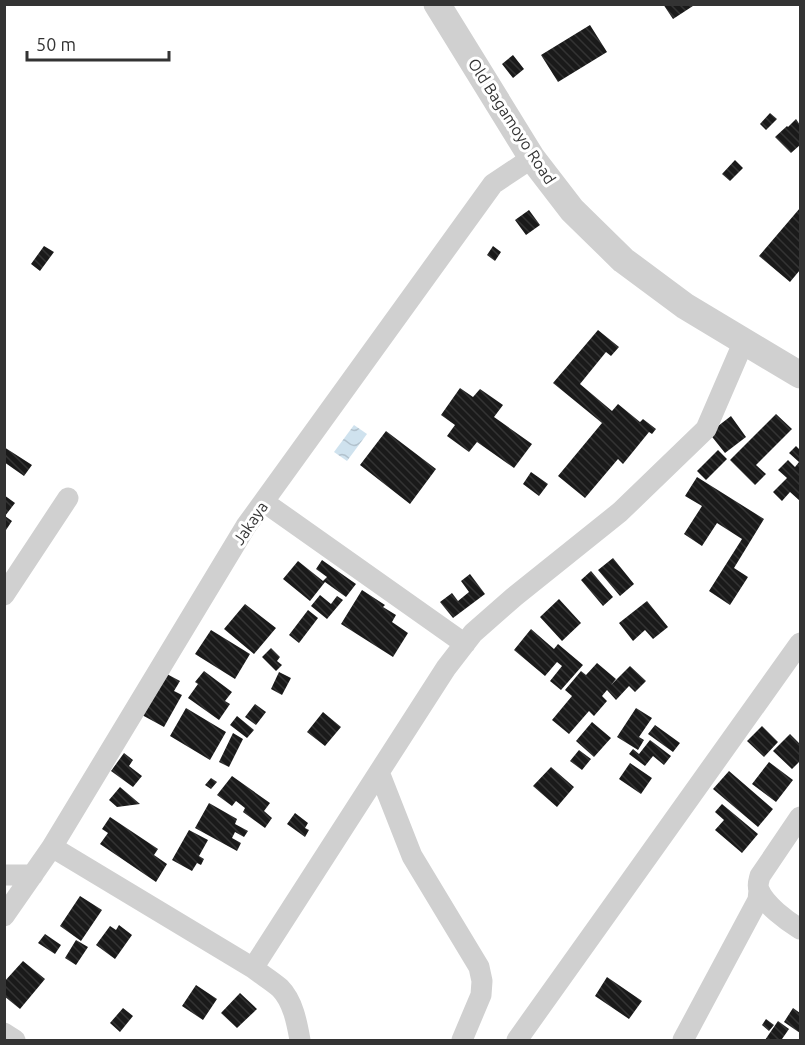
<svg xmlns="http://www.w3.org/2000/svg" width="805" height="1045" font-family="Ubuntu,sans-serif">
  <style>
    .water { fill: url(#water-waves) }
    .building { fill: url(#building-back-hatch) }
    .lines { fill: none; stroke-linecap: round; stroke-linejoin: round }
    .minor { stroke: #d0d0d0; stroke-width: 21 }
    .tertiary { stroke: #d0d0d0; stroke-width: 27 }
    .labels { text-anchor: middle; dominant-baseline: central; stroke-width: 6; stroke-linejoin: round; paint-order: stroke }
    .street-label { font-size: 16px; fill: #333; stroke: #fff }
  </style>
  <defs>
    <pattern id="water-waves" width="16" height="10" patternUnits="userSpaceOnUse" patternTransform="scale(1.5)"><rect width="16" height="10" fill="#cfe2ee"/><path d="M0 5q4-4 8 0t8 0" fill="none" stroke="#b2c2cd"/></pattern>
    <pattern id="building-back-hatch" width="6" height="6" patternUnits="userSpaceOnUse" patternTransform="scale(1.5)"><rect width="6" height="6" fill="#1a1a1a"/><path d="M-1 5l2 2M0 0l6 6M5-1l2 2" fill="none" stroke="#333"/></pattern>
  </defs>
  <rect width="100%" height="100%" fill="#fff"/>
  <path class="water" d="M 354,425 L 367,434 L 347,461 L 334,452 Z"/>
  <path class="building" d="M 663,4 L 696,4 L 673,19 Z
    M 590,25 L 607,52 L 558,82 L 541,55 Z
    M 513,55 L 524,69 L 513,78 L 502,64 Z
    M 770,113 L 777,119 L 766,130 L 760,124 Z
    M 796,119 L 800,125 L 800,145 L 791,153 L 775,137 L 787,126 L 788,127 Z
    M 735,160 L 743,168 L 730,181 L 722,174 Z
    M 800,208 L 800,270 L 790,282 L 759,256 Z
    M 529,210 L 540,225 L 526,235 L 515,220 Z
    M 44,246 L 54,252 L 40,271 L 31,264 Z
    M 493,246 L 501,252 L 495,261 L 487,255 Z
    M 598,330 L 619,347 L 611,356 L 606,352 L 580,384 L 612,411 L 618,404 L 640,422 L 643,419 L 656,429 L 652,434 L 649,432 L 623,464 L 618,459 L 585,498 L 558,476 L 602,423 L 553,383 Z
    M 460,388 L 473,397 L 480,389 L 503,405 L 494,417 L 532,444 L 514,468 L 477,442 L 469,452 L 447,436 L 455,425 L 441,415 Z
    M 776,414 L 792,429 L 756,465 L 766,474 L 755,485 L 730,460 Z
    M 731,416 L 746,437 L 725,453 L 709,433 Z
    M 386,431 L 436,469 L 410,504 L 360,465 Z
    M 796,446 L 800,450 L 800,501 L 790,492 L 782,501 L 773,492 L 787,478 L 778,470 L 788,460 L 795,467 L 799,462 L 789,453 Z
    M 4,447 L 32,465 L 24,476 L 4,462 Z
    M 718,450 L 727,459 L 706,480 L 697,471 Z
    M 531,472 L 548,484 L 539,496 L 523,484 Z
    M 697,477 L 764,519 L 734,568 L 748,577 L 730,605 L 709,591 L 742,539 L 717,523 L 702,546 L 684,534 L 702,506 L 685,496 Z
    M 4,495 L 15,503 L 5,516 L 12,521 L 4,533 Z
    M 613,558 L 634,584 L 620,596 L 598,570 Z
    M 322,560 L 356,584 L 346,597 L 325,582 L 310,601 L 283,579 L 298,561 L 323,581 L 327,577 L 316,569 Z
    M 591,571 L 613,597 L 603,606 L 581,580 Z
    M 470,574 L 485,594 L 453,618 L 440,602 L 452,593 L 458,601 L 469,592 L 461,581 Z
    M 362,590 L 385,605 L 383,607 L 396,615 L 392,622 L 408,633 L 393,657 L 341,624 Z
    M 320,595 L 331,604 L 337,596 L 343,600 L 327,619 L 311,606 Z
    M 559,599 L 581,623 L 562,641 L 540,617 Z
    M 647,601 L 668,627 L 653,639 L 645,630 L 633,641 L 619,623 Z
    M 245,604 L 276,628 L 254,654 L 224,629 Z
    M 308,610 L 318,618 L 299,643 L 289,635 Z
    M 531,629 L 554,649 L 558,644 L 583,665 L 561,690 L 550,681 L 562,666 L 557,662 L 545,676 L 514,650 Z
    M 211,630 L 250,654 L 235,679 L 195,654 Z
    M 271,648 L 280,657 L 277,661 L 282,665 L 276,671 L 262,657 Z
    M 597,663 L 616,679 L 611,685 L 630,666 L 646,681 L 635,692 L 629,686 L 616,700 L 607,690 L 602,696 L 607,701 L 594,716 L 589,711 L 569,734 L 552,720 L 572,696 L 565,690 L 581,671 L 586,675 Z
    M 204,671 L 232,692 L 225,701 L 230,704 L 219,720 L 188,698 L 198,684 L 195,682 Z
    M 279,672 L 291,678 L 282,695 L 271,689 Z
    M 165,673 L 180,681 L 174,691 L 182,695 L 164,727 L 142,715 Z
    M 255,704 L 266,712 L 256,725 L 245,717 Z
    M 186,708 L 226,732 L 210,760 L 170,736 Z
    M 636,708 L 652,718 L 639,737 L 644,740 L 638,750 L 617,737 Z
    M 323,712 L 341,727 L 325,746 L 307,732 Z
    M 237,716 L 254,730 L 247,738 L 230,725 Z
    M 592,722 L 611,738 L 594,757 L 576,741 Z
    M 655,725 L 680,743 L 673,752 L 648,734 Z
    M 762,726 L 778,742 L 764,757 L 747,741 Z
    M 233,733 L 243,739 L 229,767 L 219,762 Z
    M 790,734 L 800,744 L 800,761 L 792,769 L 773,751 Z
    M 650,740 L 671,756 L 664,765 L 653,756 L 645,766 L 629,754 L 633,749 L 639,754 Z
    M 579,750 L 591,759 L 582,770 L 570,761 Z
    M 124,753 L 133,760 L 129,766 L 142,776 L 133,787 L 111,771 Z
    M 769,762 L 793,780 L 776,802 L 752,784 Z
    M 630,763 L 652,778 L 641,794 L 619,779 Z
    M 551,767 L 574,787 L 557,807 L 533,786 Z
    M 729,771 L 773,809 L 758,827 L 713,789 Z
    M 232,776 L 270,803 L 264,811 L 272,818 L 265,828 L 243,812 L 245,808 L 236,801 L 232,806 L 217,795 Z
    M 211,778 L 217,782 L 211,789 L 205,785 Z
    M 120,787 L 140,804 L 117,807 L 109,800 Z
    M 209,803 L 237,819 L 235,824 L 248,831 L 244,837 L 235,832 L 232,838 L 241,843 L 237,851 L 195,828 Z
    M 722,804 L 758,834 L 742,853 L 715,830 L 724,820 L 715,812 Z
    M 295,813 L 308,823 L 305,828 L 309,830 L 305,837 L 287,824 Z
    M 110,817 L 158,849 L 154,855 L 167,864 L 156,882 L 100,844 L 108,833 L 102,829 Z
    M 189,830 L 208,840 L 199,856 L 204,859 L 201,865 L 197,863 L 192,871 L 172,860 Z
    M 80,896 L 102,910 L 81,941 L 60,926 Z
    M 119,925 L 132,935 L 115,959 L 96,945 L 110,926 L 116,930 Z
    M 45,934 L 61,945 L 55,954 L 38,943 Z
    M 76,940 L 88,947 L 76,965 L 65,958 Z
    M 23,961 L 45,979 L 20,1009 L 4,996 L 4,982 Z
    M 607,977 L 642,1001 L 629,1019 L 595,996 Z
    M 196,985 L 217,999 L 203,1020 L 182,1006 Z
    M 240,993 L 257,1009 L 237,1028 L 221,1013 Z
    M 123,1008 L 133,1016 L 120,1032 L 110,1023 Z
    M 793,1008 L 800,1013 L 800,1033 L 784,1022 Z
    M 766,1019 L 774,1025 L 769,1031 L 762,1025 Z
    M 778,1021 L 789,1029 L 782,1039 L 784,1040 L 765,1040 Z"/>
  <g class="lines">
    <path class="minor" d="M 264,502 L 465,644
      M 4,595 L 68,498
      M 379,772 L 412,856 L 479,967 L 482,981 L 481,995 L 462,1040
      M 800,817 L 760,876 C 759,880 757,885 759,890 C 765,905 787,921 800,929
      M 52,847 L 253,968 C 262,975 272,981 280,988 C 293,1001 297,1023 300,1040
      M 4,875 L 33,875
      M 4,916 L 52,847 L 246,526 L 493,184 L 532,158
      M 253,968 L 446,668 L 473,633 L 514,597 L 620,512 L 706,429 L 744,341
      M 4,1033 L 15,1040
      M 517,1040 L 800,643
      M 683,1040 L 758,900 L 759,890"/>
    <path class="tertiary" d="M 437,4 L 532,158 L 572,210 L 623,260 L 685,306 L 800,375"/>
  </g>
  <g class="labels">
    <g class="street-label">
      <text transform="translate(512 121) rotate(57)">Old Bagamoyo Road</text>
      <text transform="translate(250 523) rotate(-56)">Jakaya</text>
    </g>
  </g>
  <rect width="805" height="1045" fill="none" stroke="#333333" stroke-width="12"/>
  <path d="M27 51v9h142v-9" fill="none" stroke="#333333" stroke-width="3"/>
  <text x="36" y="51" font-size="18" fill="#333333" stroke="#ffffff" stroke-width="4.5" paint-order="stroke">50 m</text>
</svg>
